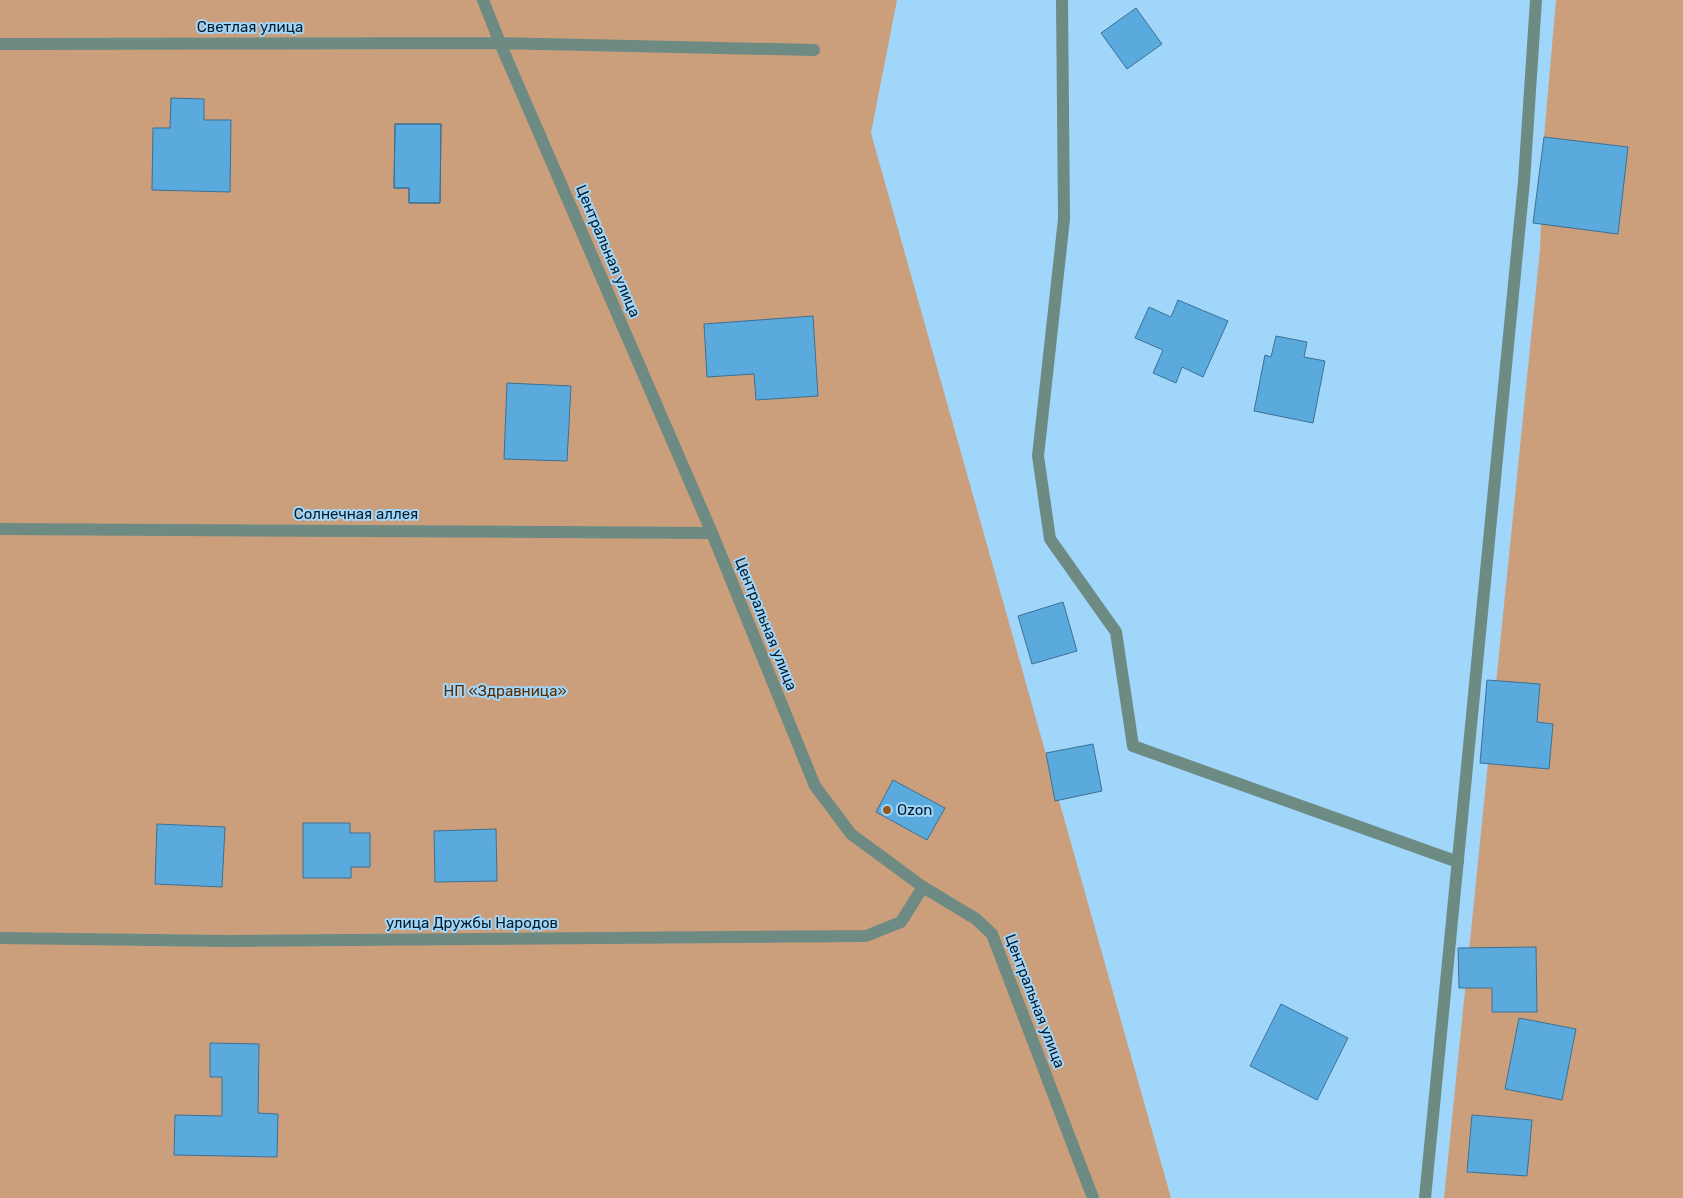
<svg xmlns="http://www.w3.org/2000/svg" width="1683" height="1198" font-family="Rubik,sans-serif">
  <style>
    .green { fill: #cc9f7c }
    .building { fill: #5aaadd; stroke: #3e7092 }
    .lines { fill: none; stroke-linecap: round; stroke-linejoin: round }
    .minor { stroke: #6d8a83; stroke-width: 12 }
    .poi-dot { fill: #96581d; stroke: #a1d6fb; stroke-width: 2 }
    .labels { text-anchor: middle; dominant-baseline: central; stroke-width: 4; stroke-linejoin: round; paint-order: stroke }
    .street-label { font-size: 15px; fill: #071c29; stroke: #a1d6fb }
    .park-label { font-size: 15px; fill: #582c00; stroke: #a1d6fb }
    .poi-label { font-size: 15px; fill: #071c29; stroke: #a1d6fb; text-anchor: start }
  </style>
  <rect width="100%" height="100%" fill="#a1d6fb"/>
  <path class="green" d="M 0,0 L 897,0 L 871,133 L 1171,1198 L 0,1198 Z
    M 1556,0 L 1683,0 L 1683,1198 L 1444,1198 L 1540,249 L 1544,137 Z"/>
  <path class="building" d="M 1136,8 L 1162,44 L 1127,69 L 1101,33 Z
    M 171,98 L 204,99 L 204,120 L 231,120 L 230,192 L 152,190 L 153,128 L 170,128 Z
    M 395,124 L 441,124 L 440,203 L 409,203 L 409,188 L 394,188 Z
    M 395,124 L 441,124 L 440,203 L 409,203 L 409,188 L 394,188 Z
    M 1544,137 L 1628,147 L 1618,234 L 1533,223 Z
    M 1178,300 L 1228,321 L 1203,377 L 1182,367 L 1176,383 L 1153,373 L 1163,350 L 1135,338 L 1149,307 L 1171,317 Z
    M 813,316 L 818,396 L 756,400 L 754,374 L 707,377 L 704,324 Z
    M 1276,336 L 1307,342 L 1304,357 L 1325,361 L 1313,423 L 1254,411 L 1265,355 L 1271,357 Z
    M 507,383 L 571,386 L 567,461 L 504,459 Z
    M 1063,602 L 1077,651 L 1032,664 L 1018,616 Z
    M 1487,680 L 1540,684 L 1537,722 L 1553,724 L 1549,769 L 1480,763 Z
    M 1093,744 L 1102,791 L 1055,801 L 1046,753 Z
    M 893,780 L 945,808 L 927,840 L 876,812 Z
    M 303,823 L 350,823 L 350,833 L 370,833 L 370,867 L 351,867 L 351,878 L 303,878 Z
    M 157,824 L 225,827 L 222,887 L 155,884 Z
    M 496,829 L 497,881 L 435,882 L 434,831 Z
    M 1536,947 L 1537,1012 L 1492,1012 L 1492,988 L 1459,988 L 1458,948 Z
    M 1281,1004 L 1348,1038 L 1317,1100 L 1250,1066 Z
    M 1519,1018 L 1576,1029 L 1562,1100 L 1505,1089 Z
    M 210,1043 L 259,1044 L 258,1113 L 278,1114 L 277,1157 L 174,1155 L 175,1115 L 222,1116 L 222,1077 L 210,1077 Z
    M 1472,1115 L 1532,1120 L 1527,1176 L 1467,1172 Z"/>
  <g class="lines">
    <path class="minor" d="M 483,0 L 500,43 L 712,533 L 815,786 L 851,834 L 923,887 L 976,919 L 992,934 L 1093,1198
      M 1062,0 L 1064,219 L 1038,456 L 1050,539 L 1116,632 L 1133,746 L 1458,862
      M 0,44 L 500,43 L 814,50
      M 0,529 L 712,533
      M 0,938 L 228,941 L 866,936 L 901,922 L 923,887
      M 1425,1198 L 1524,181 L 1536,0"/>
  </g>
  <circle class="poi-dot" cx="887" cy="810" r="5"/>
  <g class="labels">
    <g class="street-label">
      <text x="250" y="27">Светлая улица</text>
      <text transform="translate(608 251) rotate(67)">Центральная улица</text>
      <text x="356" y="514">Солнечная аллея</text>
      <text transform="translate(766 624) rotate(68)">Центральная улица</text>
      <text x="472" y="923">улица Дружбы Народов</text>
      <text transform="translate(1035 1001) rotate(69)">Центральная улица</text>
    </g>
    <g class="park-label">
      <text x="505" y="691">НП «Здравница»</text>
    </g>
    <g class="poi-label">
      <text x="897" y="810">Ozon</text>
    </g>
  </g>
</svg>
